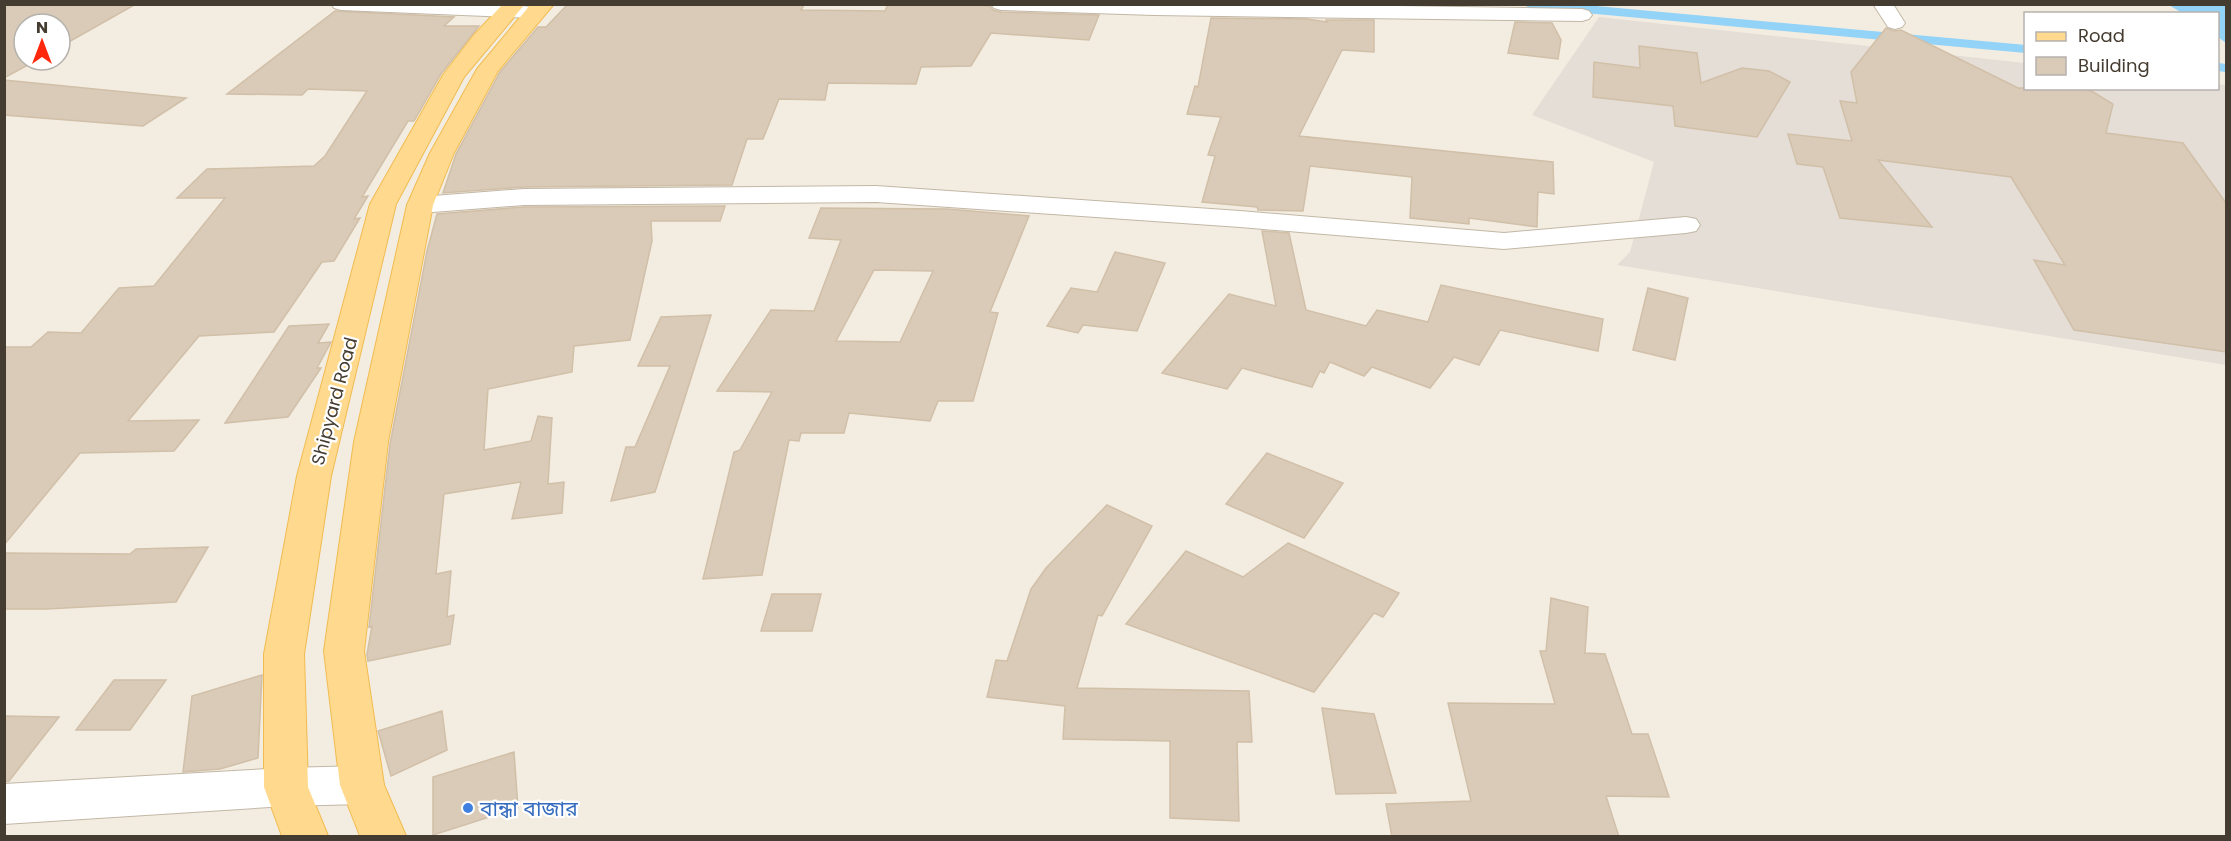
<svg xmlns="http://www.w3.org/2000/svg" width="2231" height="841" font-family="Poppins,'Noto Sans Bengali',sans-serif">
  <style>
    .industrial { fill: #e4ded7 }
    .water { fill: #94d3f8 }
    .lines { fill: none; stroke-linecap: round; stroke-linejoin: round }
    .stream { stroke: #94d3f8; stroke-width: 8 }
    .building { fill: #d9cbb8; stroke: #d1bfa8; stroke-width: 1.5; fill-rule: evenodd }
    .minor-casing { stroke: #c2b7a6; stroke-width: 2 }
    .major-casing { stroke: #f1bb51; stroke-width: 2 }
    .minor { fill: #fff; fill-rule: evenodd }
    .major { fill: #ffda8e; fill-rule: evenodd }
    .shop-dot { fill: #3f7fe0; stroke: #fff; stroke-width: 2 }
    .labels { text-anchor: middle; dominant-baseline: central; stroke-width: 4.5; stroke-linejoin: round; paint-order: stroke }
    .street-label { font-size: 18px; fill: #453c31; stroke: #fff }
    .near-shop-label { font-size: 21px; fill: #366cbe; stroke: #fff; text-anchor: start }
  </style>
  <rect width="100%" height="100%" fill="#f3ede1"/>
  <path class="industrial" d="M 1599,17 L 2025,63 L 2026,88 L 2218,88 L 2218,84 L 2226,85 L 2226,365 L 1617,265 L 1630,252 L 1654,162 L 1532,115 Z"/>
  <path class="water" d="M 2169,5 L 2226,5 L 2226,43 L 2218,37 L 2218,14 L 2182,13 Z"/>
  <g class="lines">
    <path class="stream" d="M 1530,4 L 2026,49
      M 2218,67 L 2226,68"/>
  </g>
  <path class="building" d="M 4,4 L 136,4 L 60,47 L 60,24 L 24,24 L 24,60 L 37,60 L 4,78 Z
    M 568,4 L 804,5 L 801,10 L 885,11 L 888,4 L 957,4 L 990,6 L 993,10 L 1001,12 L 1099,15 L 1089,40 L 991,33 L 971,66 L 921,67 L 916,84 L 828,83 L 825,100 L 779,99 L 763,139 L 747,139 L 732,185 L 524,187 L 443,193 L 456,154 L 500,72 L 538,27 L 546,27 Z
    M 335,11 L 454,17 L 444,26 L 479,26 L 441,74 L 414,121 L 408,121 L 362,197 L 368,196 L 354,219 L 360,218 L 334,261 L 322,262 L 274,332 L 199,336 L 128,421 L 199,420 L 174,451 L 80,453 L 4,545 L 4,347 L 31,347 L 48,332 L 81,333 L 119,288 L 154,286 L 225,198 L 177,198 L 207,169 L 314,166 L 325,156 L 367,91 L 308,89 L 302,95 L 227,94 Z
    M 1211,18 L 1307,19 L 1327,22 L 1326,20 L 1374,20 L 1374,52 L 1342,50 L 1299,136 L 1553,162 L 1554,194 L 1538,192 L 1537,227 L 1469,218 L 1469,224 L 1410,218 L 1412,177 L 1310,166 L 1303,211 L 1258,210 L 1257,207 L 1202,202 L 1215,156 L 1208,155 L 1221,117 L 1187,114 L 1195,86 L 1198,87 Z
    M 1515,22 L 1552,23 L 1561,40 L 1558,59 L 1508,53 Z
    M 1886,28 L 1894,31 L 1901,30 L 2018,88 L 2083,88 L 2093,92 L 2113,104 L 2106,133 L 2183,143 L 2226,203 L 2226,352 L 2074,330 L 2034,260 L 2065,265 L 2011,177 L 1878,160 L 1932,227 L 1840,218 L 1823,167 L 1797,164 L 1788,134 L 1852,141 L 1840,101 L 1857,103 L 1851,72 Z
    M 1639,46 L 1697,53 L 1701,83 L 1742,68 L 1769,71 L 1790,82 L 1757,137 L 1675,126 L 1673,106 L 1593,97 L 1594,62 L 1640,68 Z
    M 4,80 L 186,98 L 143,126 L 4,115 Z
    M 725,206 L 720,221 L 651,221 L 652,241 L 630,340 L 574,346 L 572,372 L 488,389 L 484,450 L 531,441 L 538,416 L 552,418 L 548,484 L 564,482 L 562,513 L 512,519 L 521,482 L 444,494 L 436,574 L 451,571 L 447,617 L 454,615 L 450,644 L 368,661 L 367,654 L 372,626 L 369,627 L 390,444 L 427,251 L 437,214 L 524,207 Z
    M 821,208 L 948,209 L 1029,216 L 990,312 L 998,313 L 973,401 L 938,401 L 930,421 L 849,413 L 844,433 L 801,433 L 799,441 L 789,440 L 762,575 L 703,579 L 734,452 L 740,450 L 772,392 L 717,391 L 771,310 L 814,311 L 841,240 L 809,238 ZM 874,270 L 933,271 L 900,342 L 836,341 Z
    M 1262,231 L 1289,233 L 1306,310 L 1366,326 L 1377,310 L 1428,322 L 1441,285 L 1603,319 L 1598,351 L 1500,330 L 1479,365 L 1454,357 L 1430,388 L 1372,367 L 1364,376 L 1330,362 L 1324,373 L 1320,371 L 1312,387 L 1242,368 L 1227,389 L 1162,373 L 1229,294 L 1276,306 Z
    M 1115,252 L 1165,263 L 1137,331 L 1083,325 L 1078,333 L 1047,326 L 1071,288 L 1097,292 Z
    M 1648,288 L 1688,298 L 1675,360 L 1633,350 Z
    M 711,315 L 655,492 L 611,501 L 626,447 L 635,447 L 670,366 L 638,366 L 661,317 Z
    M 329,324 L 318,343 L 331,342 L 317,368 L 321,368 L 288,417 L 225,423 L 289,326 Z
    M 1267,453 L 1343,483 L 1304,538 L 1226,504 Z
    M 1107,505 L 1152,526 L 1102,616 L 1098,615 L 1077,688 L 1249,691 L 1252,742 L 1237,742 L 1239,821 L 1170,818 L 1170,741 L 1063,739 L 1065,706 L 987,697 L 996,660 L 1007,661 L 1031,589 L 1046,568 Z
    M 1288,543 L 1399,593 L 1383,617 L 1374,613 L 1314,692 L 1126,624 L 1186,551 L 1243,577 Z
    M 208,547 L 176,602 L 47,609 L 4,609 L 4,553 L 130,554 L 136,549 Z
    M 772,594 L 821,594 L 812,631 L 761,631 Z
    M 1551,598 L 1588,607 L 1585,653 L 1605,654 L 1632,734 L 1648,734 L 1669,797 L 1606,796 L 1619,837 L 1392,837 L 1386,804 L 1471,801 L 1448,703 L 1555,704 L 1540,651 L 1546,651 Z
    M 262,675 L 258,758 L 220,769 L 183,772 L 192,696 Z
    M 114,680 L 166,680 L 130,730 L 76,730 Z
    M 1322,708 L 1374,714 L 1396,793 L 1336,794 Z
    M 442,711 L 447,750 L 391,776 L 378,731 Z
    M 4,716 L 59,717 L 9,781 L 4,782 Z
    M 514,752 L 518,808 L 433,835 L 433,777 Z"/>
  <g class="lines">
    <g class="minor-casing">
      <path id="minor" d="M 331,4 L 502,4 L 542,8 L 545,12 L 542,16 L 535,18 L 341,10 L 334,8 Z
        M 991,4 L 1270,4 L 1582,9 L 1589,11 L 1592,15 L 1589,19 L 1582,21 L 1154,15 L 1001,10 L 994,8 Z
        M 1873,4 L 1893,4 L 1905,23 L 1902,27 L 1895,29 L 1888,27 Z
        M 876,186 L 1240,211 L 1504,233 L 1686,217 L 1696,219 L 1700,225 L 1696,231 L 1686,233 L 1504,249 L 1240,227 L 876,202 L 524,205 L 420,213 L 411,211 L 407,205 L 411,199 L 420,197 L 524,189 Z
        M 362,766 L 378,771 L 384,785 L 378,799 L 362,804 L 286,806 L 4,824 L 4,784 L 286,768 Z"/>
    </g>
    <g class="major-casing">
      <path id="major" d="M 503,4 L 525,4 L 464,77 L 396,204 L 331,476 L 304,654 L 308,787 L 328,836 L 282,836 L 264,787 L 264,654 L 297,476 L 370,204 L 443,75 L 473,36 Z
        M 531,4 L 554,4 L 498,71 L 454,153 L 433,205 L 388,442 L 364,651 L 384,785 L 406,836 L 360,836 L 340,785 L 324,651 L 354,442 L 407,205 L 430,153 L 477,69 Z"/>
    </g>
    <use href="#minor" class="minor"/>
    <use href="#major" class="major"/>
  </g>
  <circle class="shop-dot" cx="468" cy="808" r="6"/>
  <g class="labels">
    <g class="street-label">
      <text transform="translate(334 401) rotate(-75)">Shipyard Road</text>
    </g>
    <g class="near-shop-label">
      <text x="480" y="808">বান্ধা বাজার</text>
    </g>
  </g>
  <rect width="2231" height="841" fill="none" stroke="#453c31" stroke-width="12"/>
  <rect x="2024" y="12" width="195" height="78" fill="#ffffff" stroke="#b5b1ad" stroke-width="1.5"/>
  <rect x="2036" y="32" width="30" height="9" fill="#ffda8e" stroke="#b5b1ad" stroke-width="1.5"/>
  <text x="2078" y="42" font-size="18" fill="#453c31">Road</text>
  <rect x="2036" y="57" width="30" height="18" fill="#d9cbb8" stroke="#b5b1ad" stroke-width="1.5"/>
  <text x="2078" y="72" font-size="18" fill="#453c31">Building</text>
  <g transform="translate(42 42)"><circle r="28" fill="#ffffff" stroke="#b5b1ad" stroke-width="1.5"/>
  <path d="M0-4.5L10 22L0 15L-10 22Z" fill="#ff270c"/>
  <text y="-9" font-size="16" font-weight="bold" text-anchor="middle" fill="#453c31">N</text>
  </g>
</svg>
